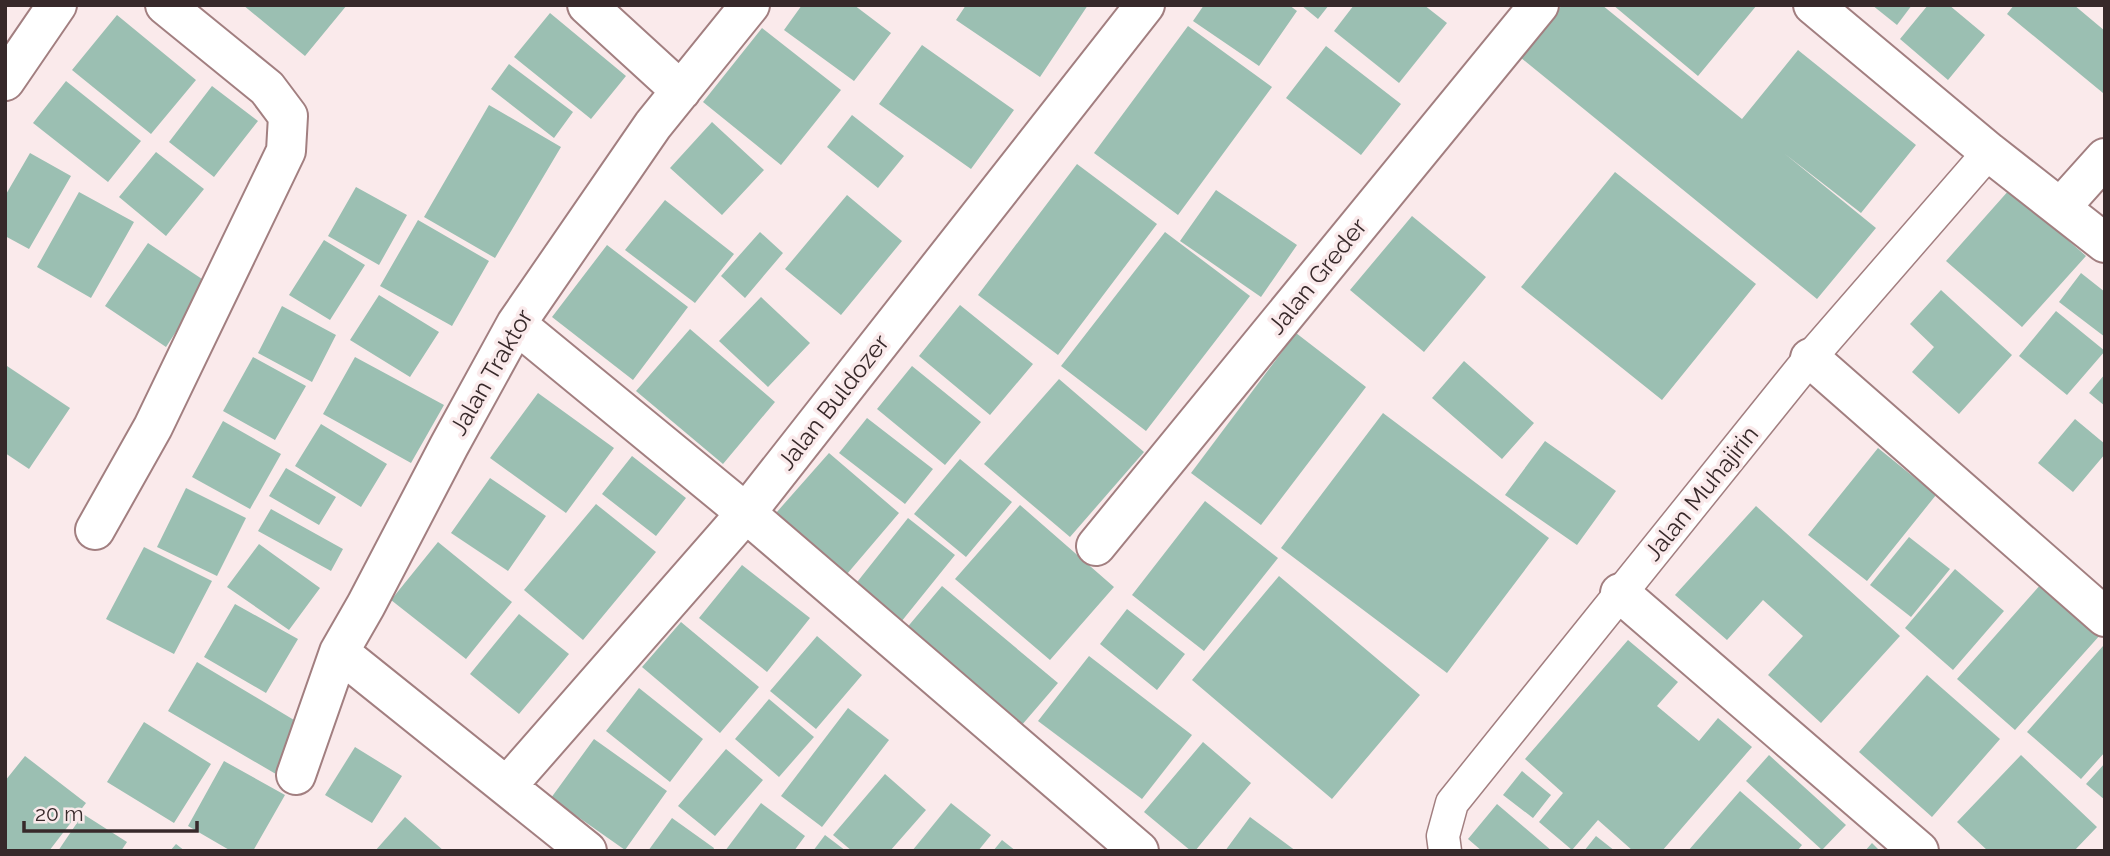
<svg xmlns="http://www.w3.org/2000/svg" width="2110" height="856" font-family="Raleway,sans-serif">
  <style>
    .building { fill: #9bbfb2 }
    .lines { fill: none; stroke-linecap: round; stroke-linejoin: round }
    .service-casing { stroke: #a27f80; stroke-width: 35 }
    .minor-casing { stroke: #a27f80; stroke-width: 42 }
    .service { stroke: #fff; stroke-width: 32 }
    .minor { stroke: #fff; stroke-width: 38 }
    .labels { text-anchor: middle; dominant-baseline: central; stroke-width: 7; stroke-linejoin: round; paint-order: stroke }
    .street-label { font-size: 24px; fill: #37292a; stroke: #faeaeb }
  </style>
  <rect width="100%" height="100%" fill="#faeaeb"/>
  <path class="building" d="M 243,5 L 347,5 L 305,56 Z
    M 802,5 L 854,5 L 891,33 L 854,81 L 784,30 Z
    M 966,5 L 1088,5 L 1040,77 L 956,20 Z
    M 1204,5 L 1289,5 L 1297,11 L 1259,66 L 1193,21 Z
    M 1301,5 L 1329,5 L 1318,19 Z
    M 1354,5 L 1424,5 L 1447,23 L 1399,83 L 1334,31 Z
    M 1562,5 L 1602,5 L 1742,119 L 1798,50 L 1916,145 L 1861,213 L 1785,154 L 1876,228 L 1817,299 L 1520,57 Z
    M 1613,5 L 1757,5 L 1698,76 Z
    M 1872,5 L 1912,5 L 1897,25 Z
    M 1928,5 L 1949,5 L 1985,35 L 1948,80 L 1900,39 Z
    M 2014,5 L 2074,5 L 2105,31 L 2105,90 L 2103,93 L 2007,14 Z
    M 550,13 L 626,76 L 591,119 L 514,57 Z
    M 117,15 L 196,80 L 151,134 L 72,70 Z
    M 1188,26 L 1272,87 L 1178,215 L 1094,153 Z
    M 762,28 L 841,90 L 781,165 L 703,102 Z
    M 922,45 L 1014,110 L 971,169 L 879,104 Z
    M 1326,46 L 1401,104 L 1361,155 L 1286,98 Z
    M 509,64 L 573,112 L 554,138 L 491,89 Z
    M 66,81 L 141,141 L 108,182 L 33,123 Z
    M 212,86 L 258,121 L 214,177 L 169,142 Z
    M 489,105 L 561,147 L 495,258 L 424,217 Z
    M 852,115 L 904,156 L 878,188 L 827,147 Z
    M 712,122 L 764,170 L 722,215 L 670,168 Z
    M 156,152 L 204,189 L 166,236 L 119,197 Z
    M 30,153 L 71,176 L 29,249 L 5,236 L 5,196 Z
    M 1077,164 L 1157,224 L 1058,355 L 978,295 Z
    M 1615,172 L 1756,284 L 1662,400 L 1521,287 Z
    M 356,187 L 407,215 L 379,265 L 328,236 Z
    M 2010,189 L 2086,256 L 2022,327 L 1946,261 Z
    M 1216,190 L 1297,245 L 1261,297 L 1180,241 Z
    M 79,192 L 134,222 L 91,298 L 37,267 Z
    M 847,195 L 902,241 L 841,315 L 785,269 Z
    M 665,200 L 734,254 L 695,303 L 625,250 Z
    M 1412,216 L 1486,277 L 1424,352 L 1350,290 Z
    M 418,220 L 489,261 L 452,326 L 380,286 Z
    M 760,232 L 783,253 L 745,298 L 721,276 Z
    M 1165,232 L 1250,296 L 1146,431 L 1061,366 Z
    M 324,240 L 365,265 L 330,320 L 289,295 Z
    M 148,243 L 208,283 L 166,347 L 105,306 Z
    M 607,245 L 688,307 L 633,380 L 552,317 Z
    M 2081,273 L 2105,292 L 2105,337 L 2059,302 Z
    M 1941,290 L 2012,355 L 1959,414 L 1912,372 L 1934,347 L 1910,324 Z
    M 379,295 L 439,332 L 410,377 L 350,340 Z
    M 761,297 L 810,343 L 768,387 L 719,341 Z
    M 960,305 L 1033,364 L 990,415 L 919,356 Z
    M 282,306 L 336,335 L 312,382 L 258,353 Z
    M 2056,311 L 2105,351 L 2067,395 L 2019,356 Z
    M 690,329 L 775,402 L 723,464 L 636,391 Z
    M 1296,333 L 1366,387 L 1261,525 L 1191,473 Z
    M 253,357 L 306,386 L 275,440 L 223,411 Z
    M 355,357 L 444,405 L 411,463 L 323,414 Z
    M 1464,361 L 1534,423 L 1502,459 L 1432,398 Z
    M 7,366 L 70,408 L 29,469 L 5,453 L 5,369 Z
    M 912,366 L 981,422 L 945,465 L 877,409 Z
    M 2105,374 L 2105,406 L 2089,393 Z
    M 1059,379 L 1144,452 L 1070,537 L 984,464 Z
    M 538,393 L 614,448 L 566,513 L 490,458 Z
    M 1383,413 L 1549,538 L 1447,673 L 1281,548 Z
    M 867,418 L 933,469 L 905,504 L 839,453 Z
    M 2075,419 L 2105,444 L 2105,454 L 2073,492 L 2038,463 Z
    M 223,421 L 281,454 L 250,509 L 192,477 Z
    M 321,424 L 387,464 L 361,507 L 295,466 Z
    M 1545,441 L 1616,491 L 1577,545 L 1505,495 Z
    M 1878,448 L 1936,495 L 1867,581 L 1808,535 Z
    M 829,453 L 899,513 L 847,574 L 776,513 Z
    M 632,456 L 686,498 L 656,536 L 602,494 Z
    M 960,459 L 1012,502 L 966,557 L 914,514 Z
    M 286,468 L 336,497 L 319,525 L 269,496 Z
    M 490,478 L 546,516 L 508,571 L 451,533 Z
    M 186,488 L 246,518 L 217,576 L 157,547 Z
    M 1205,501 L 1278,558 L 1204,651 L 1132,595 Z
    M 596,504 L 656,552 L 583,640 L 524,590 Z
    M 1020,505 L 1114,587 L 1050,660 L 955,579 Z
    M 1756,506 L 1900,636 L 1821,723 L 1768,675 L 1803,636 L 1763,600 L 1727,640 L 1675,595 Z
    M 271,509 L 343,549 L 331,571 L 258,531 Z
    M 908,518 L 955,555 L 901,622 L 854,586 Z
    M 1909,537 L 1950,569 L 1911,617 L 1870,585 Z
    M 438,542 L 512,602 L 466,659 L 391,600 Z
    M 259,544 L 320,588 L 289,630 L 227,587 Z
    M 144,547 L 212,581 L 174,654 L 106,619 Z
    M 742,565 L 810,618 L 767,672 L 699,618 Z
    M 1955,569 L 2004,611 L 1953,670 L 1905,628 Z
    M 1279,576 L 1420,695 L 1332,799 L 1192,680 Z
    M 2042,583 L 2101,634 L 2015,730 L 1957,679 Z
    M 942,586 L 1058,683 L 1021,726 L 905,630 Z
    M 235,604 L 298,639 L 266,693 L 204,657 Z
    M 1127,609 L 1185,654 L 1157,690 L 1100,644 Z
    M 519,614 L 569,654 L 519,714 L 470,674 Z
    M 681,622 L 759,687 L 720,733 L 642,667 Z
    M 817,636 L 862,675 L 816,729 L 770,691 Z
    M 1628,640 L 1678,682 L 1657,706 L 1699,741 L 1718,718 L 1752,747 L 1662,851 L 1633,851 L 1598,820 L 1572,850 L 1539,822 L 1563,793 L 1525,759 Z
    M 2103,646 L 2105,647 L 2105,752 L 2081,779 L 2027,732 Z
    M 1089,656 L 1192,735 L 1142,799 L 1038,721 Z
    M 197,662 L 309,729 L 281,777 L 168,711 Z
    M 1927,675 L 2000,739 L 1932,817 L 1859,752 Z
    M 639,688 L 703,739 L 670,782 L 606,731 Z
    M 769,699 L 814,737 L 779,777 L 735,739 Z
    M 848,708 L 889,740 L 822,827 L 781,796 Z
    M 144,722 L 211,764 L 174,823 L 107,782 Z
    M 594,739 L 667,791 L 625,850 L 551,798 Z
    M 1203,742 L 1251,783 L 1195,851 L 1191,851 L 1144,812 Z
    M 355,747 L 402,776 L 372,823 L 325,795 Z
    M 726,749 L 763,780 L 715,836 L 678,806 Z
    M 1769,755 L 1846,825 L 1822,850 L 1746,781 Z
    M 2021,755 L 2097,827 L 2074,851 L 1988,851 L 1957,822 Z
    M 25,756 L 86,803 L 49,851 L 5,851 L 5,781 Z
    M 224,761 L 285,795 L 253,851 L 231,851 L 188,826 Z
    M 2105,763 L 2105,800 L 2086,784 Z
    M 1522,771 L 1551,795 L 1533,818 L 1503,795 Z
    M 885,774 L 926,810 L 890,851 L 852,851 L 833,835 Z
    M 1740,791 L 1802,845 L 1797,851 L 1688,851 Z
    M 761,803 L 805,836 L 794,851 L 725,851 Z
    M 951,803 L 991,835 L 978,851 L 912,851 Z
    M 1497,804 L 1552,851 L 1482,851 L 1468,839 Z
    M 83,814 L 127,842 L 121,851 L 58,851 Z
    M 405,817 L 444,851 L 375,851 Z
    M 1250,817 L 1296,851 L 1225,851 Z
    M 672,818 L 714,848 L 713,851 L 648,851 Z
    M 825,835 L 846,851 L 813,851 Z
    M 1596,836 L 1615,851 L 1584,851 Z
    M 1002,840 L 1016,851 L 993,851 Z
    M 1872,843 L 1880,851 L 1865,851 Z
    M 176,844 L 185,851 L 170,851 Z"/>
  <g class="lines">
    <g class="service-casing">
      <path id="service" d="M 1445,851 L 1443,836 L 1452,803 L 1810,358 L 1989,152"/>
    </g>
    <g class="minor-casing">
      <path id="minor" d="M 587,5 L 681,91
        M 1813,5 L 1989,152 L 2105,243
        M 5,81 L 57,5
        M 2061,207 L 2105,158
        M 516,324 L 746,513 L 1139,851
        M 1810,358 L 2105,617
        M 95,530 L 153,427 L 286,151 L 288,116 L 267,88 L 165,5
        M 1096,546 L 1539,5
        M 1620,593 L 1919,851
        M 339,652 L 587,851
        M 296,775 L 339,652 L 366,605 L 449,446 L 516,324 L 653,125 L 750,5
        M 507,786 L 746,513 L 1145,5"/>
    </g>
    <use href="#service" class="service"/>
    <use href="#minor" class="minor"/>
  </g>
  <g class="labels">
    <g class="street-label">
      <text transform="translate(1317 276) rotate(-51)">Jalan Greder</text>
      <text transform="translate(491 372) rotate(-60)">Jalan Traktor</text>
      <text transform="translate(833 402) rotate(-52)">Jalan Buldozer</text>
      <text transform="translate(1701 493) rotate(-51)">Jalan Muhajirin</text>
    </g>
  </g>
  <rect width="2110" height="856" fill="none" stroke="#37292a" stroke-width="14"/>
  <path d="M24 821v10h173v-10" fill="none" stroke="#37292a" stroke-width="3.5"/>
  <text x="35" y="821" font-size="21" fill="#37292a" stroke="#faeaeb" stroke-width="5" paint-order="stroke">20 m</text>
</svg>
